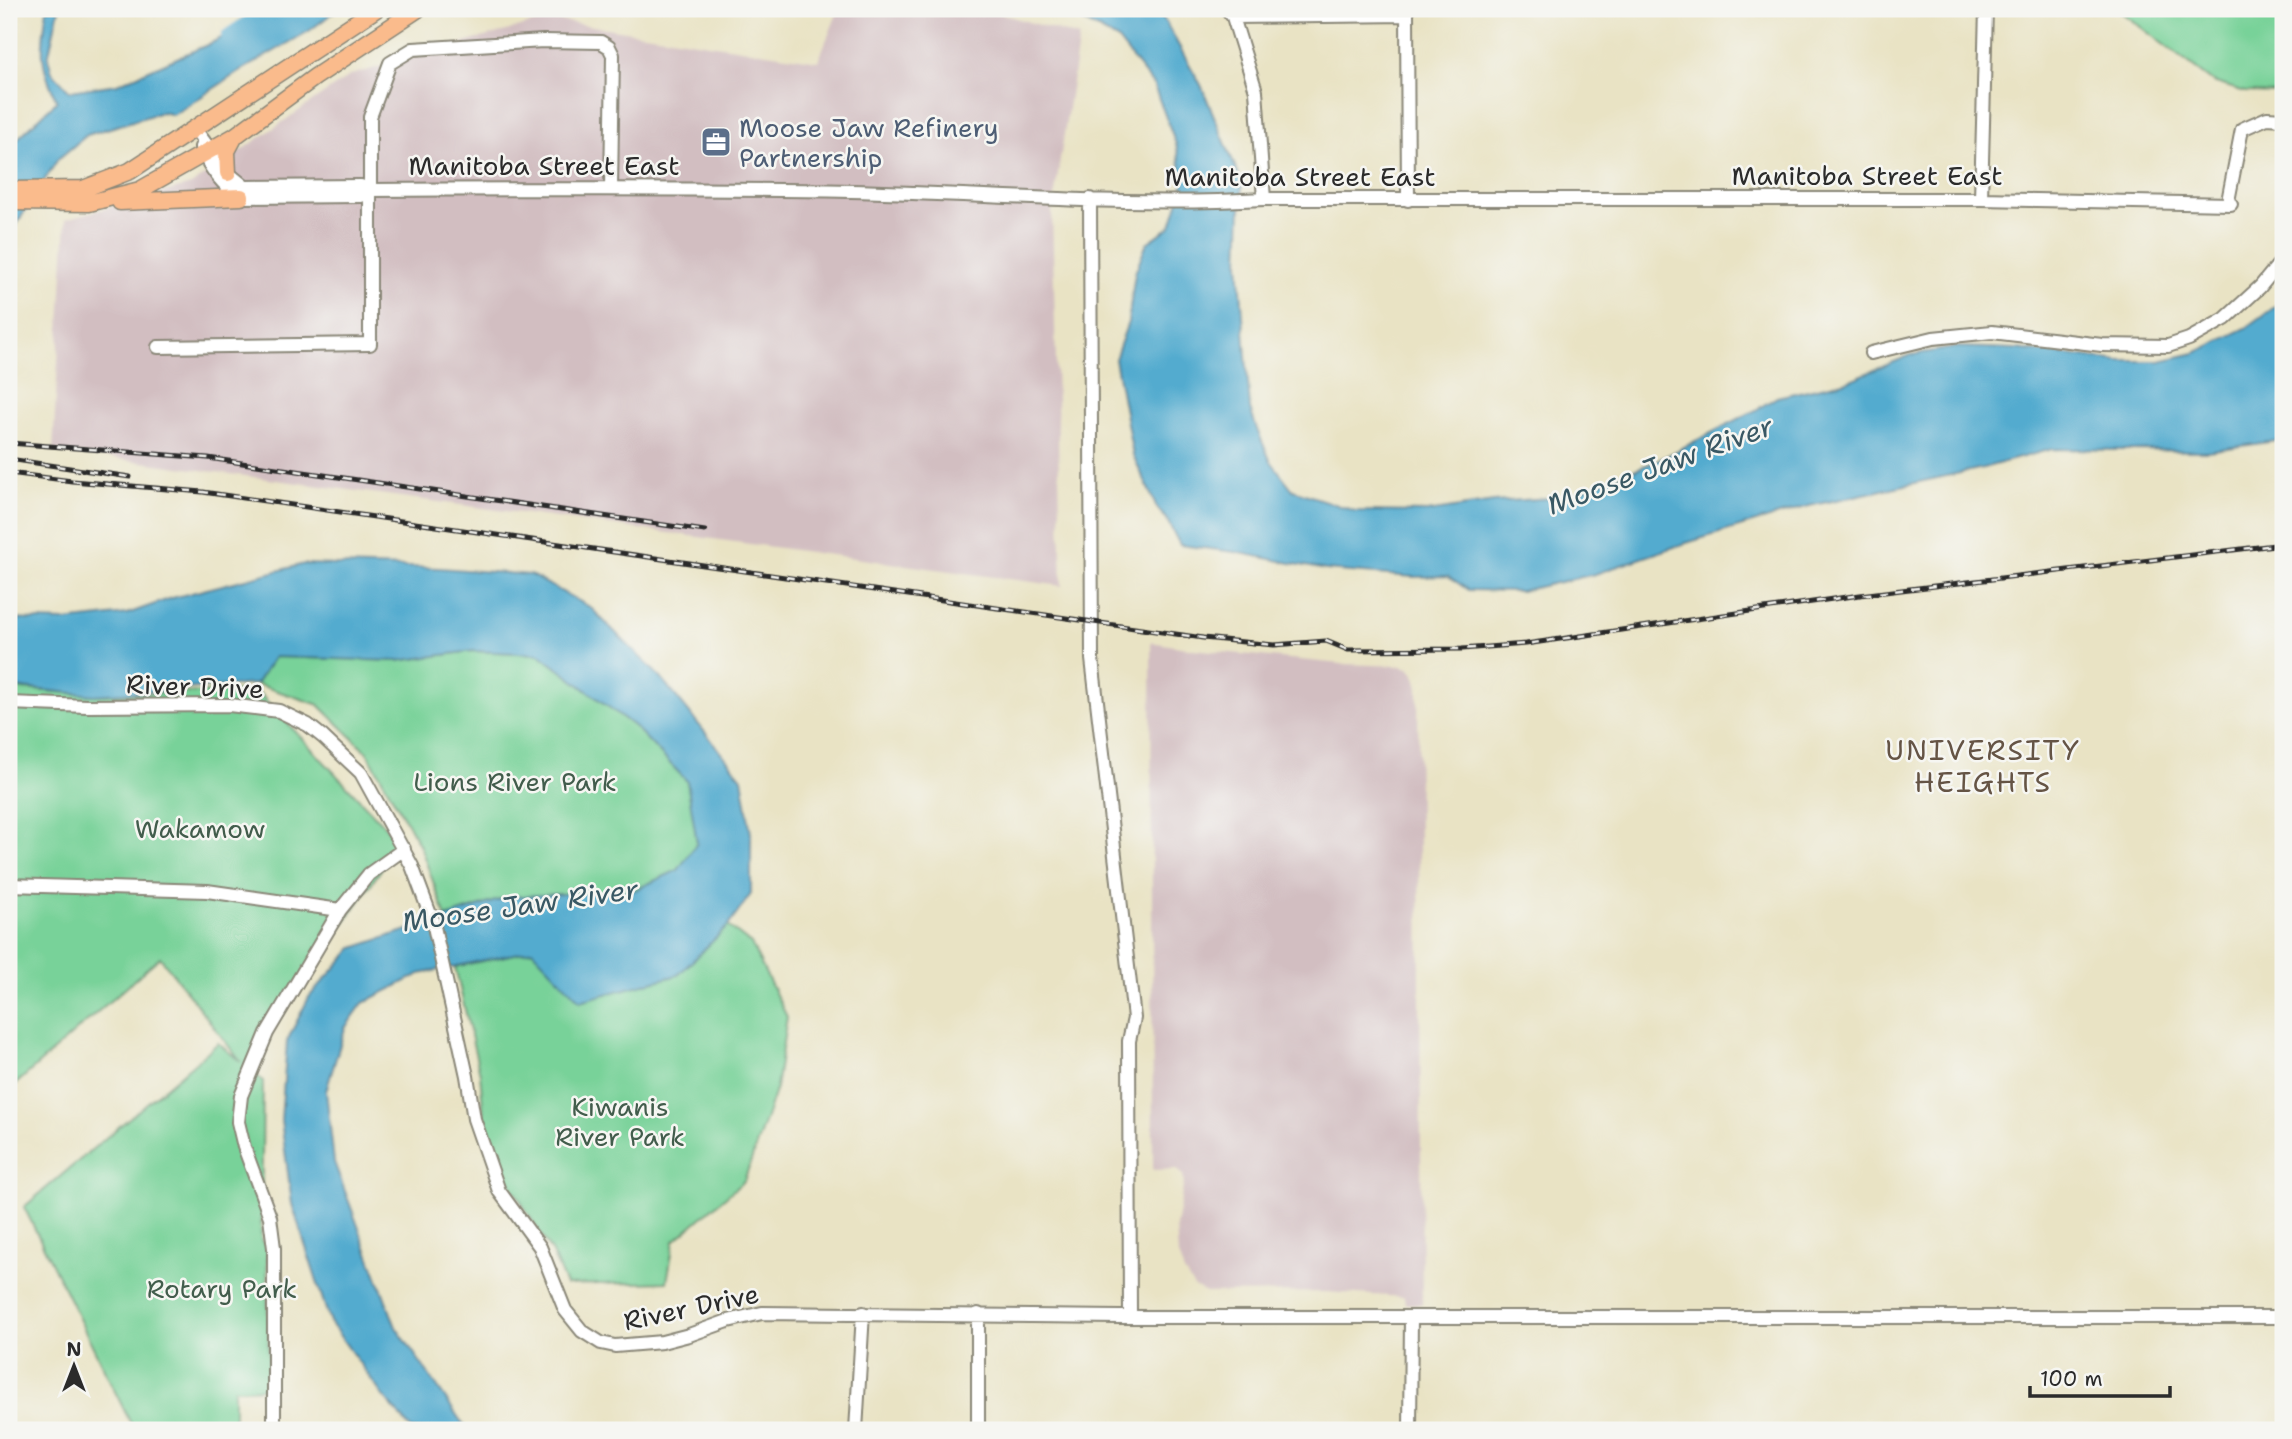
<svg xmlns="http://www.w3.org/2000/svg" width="2292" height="1439" font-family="'Shantell Sans',sans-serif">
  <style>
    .industrial { fill: #d2bec1 }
    .green { fill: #78d299; stroke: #527e62; stroke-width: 2 }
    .water { fill: #52abcf; stroke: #3e6b7d; stroke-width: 2 }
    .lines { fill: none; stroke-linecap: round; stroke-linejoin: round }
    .river { stroke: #52abcf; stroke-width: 18 }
    .minor-casing { stroke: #8a8778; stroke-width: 16 }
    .major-casing { stroke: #8a8778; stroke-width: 19 }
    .minor { stroke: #fff; stroke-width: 12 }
    .major { stroke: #fabb8c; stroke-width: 16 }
    .rail-casing { stroke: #2b2b2b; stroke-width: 5 }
    .rail { stroke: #f6f6f2; stroke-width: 2.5; stroke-dasharray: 8; stroke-linecap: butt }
    .labels { text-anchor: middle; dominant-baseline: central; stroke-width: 5; stroke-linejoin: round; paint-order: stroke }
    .service-label { font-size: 26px; fill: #4e5e75; stroke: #f6f6f2; text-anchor: start }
    .street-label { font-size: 26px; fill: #2b2b2b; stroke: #f6f6f2 }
    .park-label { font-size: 26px; fill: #425d4c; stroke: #f6f6f2 }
    .water-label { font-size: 28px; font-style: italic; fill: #395864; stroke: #f6f6f2 }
    .neighbourhood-label { font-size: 28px; letter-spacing: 2px; fill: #655445; stroke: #f6f6f2 }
  </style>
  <rect width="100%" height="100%" fill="#f6f6f2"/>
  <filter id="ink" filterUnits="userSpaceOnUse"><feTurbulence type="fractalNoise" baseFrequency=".0143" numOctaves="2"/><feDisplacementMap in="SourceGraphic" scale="14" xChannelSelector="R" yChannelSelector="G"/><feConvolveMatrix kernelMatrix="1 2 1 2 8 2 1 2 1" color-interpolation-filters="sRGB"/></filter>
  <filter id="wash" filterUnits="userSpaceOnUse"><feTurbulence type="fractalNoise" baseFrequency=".00686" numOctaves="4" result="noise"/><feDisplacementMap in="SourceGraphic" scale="28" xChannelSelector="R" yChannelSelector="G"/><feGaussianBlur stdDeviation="1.57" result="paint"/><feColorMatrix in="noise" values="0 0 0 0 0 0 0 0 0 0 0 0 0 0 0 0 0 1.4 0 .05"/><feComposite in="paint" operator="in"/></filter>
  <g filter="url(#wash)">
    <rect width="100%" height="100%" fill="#e9e3c4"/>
    <path class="industrial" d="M 839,9 L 985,9 L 1079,37 L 1052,212 L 1062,586 L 53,450 L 66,219 L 191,185 L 351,75 L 548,19 L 818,61 Z
      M 1151,642 L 1193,649 L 1280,658 L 1342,664 L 1403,666 L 1410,669 L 1415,675 L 1418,689 L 1422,1304 L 1405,1304 L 1404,1297 L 1326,1292 L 1206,1293 L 1194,1287 L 1184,1272 L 1178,1255 L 1176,1226 L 1184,1182 L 1183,1175 L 1177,1169 L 1153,1170 Z"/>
    <path class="green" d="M 2117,9 L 2283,9 L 2283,93 L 2245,92 L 2213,82 Z
      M 473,651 L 539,654 L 635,727 L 687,781 L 698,843 L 678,870 L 635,890 L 508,897 L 446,917 L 420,846 L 367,752 L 319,705 L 256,684 L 274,657 L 397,661 Z
      M 9,688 L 94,695 L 257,691 L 400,842 L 245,1066 L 263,1081 L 261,1240 L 267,1249 L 269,1388 L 234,1389 L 234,1430 L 134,1430 L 24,1207 L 218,1043 L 241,1062 L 160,957 L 9,1090 Z
      M 728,926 L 751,944 L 787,1017 L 776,1088 L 744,1181 L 674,1241 L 667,1282 L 566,1285 L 552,1253 L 512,1187 L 484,1117 L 480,1074 L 455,967 L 532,950 L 678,975 Z"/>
    <path class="water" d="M 47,9 L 59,9 L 48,58 L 52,72 L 70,91 L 117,84 L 207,45 L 250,24 L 271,9 L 338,9 L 309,31 L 242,70 L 173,115 L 162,112 L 87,135 L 58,159 L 9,236 L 9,147 L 57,101 C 39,62 41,51 47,9 Z
      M 1061,9 L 1158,9 L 1201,85 L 1242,183 L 1239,263 L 1250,409 L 1258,432 L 1270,460 L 1293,490 L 1355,511 L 1427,512 L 1494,502 L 1565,497 L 1659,460 L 1754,411 L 1777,397 L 1848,381 L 1911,355 L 1958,347 L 2016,349 L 2120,361 L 2160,361 L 2195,353 L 2246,328 L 2283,301 L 2283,440 L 2207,451 L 2052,449 L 1983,468 L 1809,506 L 1683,544 L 1595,574 L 1521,591 L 1468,590 L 1448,576 L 1414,577 L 1326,570 L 1235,552 L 1180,545 L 1167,520 L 1157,508 L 1133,455 L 1115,359 L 1128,322 L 1135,273 L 1147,243 L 1171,226 L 1184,183 L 1176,144 L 1154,86 L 1117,39 Z
      M 304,564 L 439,568 L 531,575 L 590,607 L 661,678 L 742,778 L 751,834 L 751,894 L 728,926 L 678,975 L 580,1001 L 532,950 L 420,974 L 363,1003 L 345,1028 L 326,1091 L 334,1162 L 396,1327 L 467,1430 L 412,1430 L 383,1396 L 330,1322 L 292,1204 L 281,1120 L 287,1041 L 309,997 L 353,948 L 508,897 L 635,890 L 678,870 L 697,843 L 687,781 L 635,727 L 539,654 L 473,651 L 397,661 L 274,657 L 256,684 L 94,695 L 9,687 L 9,619 L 64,621 L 127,614 L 172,598 Z"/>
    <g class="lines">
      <path class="river" d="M 230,37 L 272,9"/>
    </g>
  </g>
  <g filter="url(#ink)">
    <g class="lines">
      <g class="minor-casing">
        <path id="minor" d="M 1227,9 L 1233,17 L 1256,91 L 1264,199
          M 1407,9 L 1408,200
          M 1233,17 L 1407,15
          M 194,128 L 228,173 L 245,187 L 361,186 L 369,190 C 530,189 691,188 851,191 C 989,194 1127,207 1264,199 L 1981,199 L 2231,204
          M 201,147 C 208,166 223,187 241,197 L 361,196 L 369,190
          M 2229,196 L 2242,129 L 2267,118 L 2283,119
          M 1090,199 L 1092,659 L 1134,1018 L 1129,1041 L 1130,1316
          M 1981,199 L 1986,9
          M 158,347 L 370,344 L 370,117 L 390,63 L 413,49 L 543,41 L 601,42 L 609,47 L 613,55 L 611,189
          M 1871,353 L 1933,338 L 1992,332 L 2102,345 L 2168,346 L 2189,339 L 2225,319 L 2260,287 L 2283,259
          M 9,703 L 87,706 L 229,705 L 279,711 L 308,725 L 323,737 L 361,773 L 412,866 L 433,922 L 467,1076 L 474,1119 L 499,1191 L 540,1247 L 565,1310 L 582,1331 L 601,1343 L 615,1346 L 662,1342 L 689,1335 L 728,1321 L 762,1313 L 1119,1317 L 2283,1317
          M 9,885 L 207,891 L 340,910
          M 978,1314 L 978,1430
          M 274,1430 L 274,1248 L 270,1217 L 244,1147 L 238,1122 L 241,1096 L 267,1033 L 340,910 L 369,874 L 404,849
          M 856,1430 L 863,1313
          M 1410,1430 L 1411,1317"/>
      </g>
      <g class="major-casing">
        <path id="major" d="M 228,173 L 227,151 L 235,136
          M 9,190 L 83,189 L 130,171 L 376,9
          M 9,202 L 89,203 L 140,190 L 235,136 L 315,77 L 418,9
          M 120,202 L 241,197"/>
      </g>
      <use href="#minor" class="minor"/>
      <use href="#major" class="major"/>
      <g class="rail-casing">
        <path id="rail" d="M 9,443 L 208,458 L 705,531
          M 9,459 L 130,477
          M 9,473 L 72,481 L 203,492 L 1203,638 L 1274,645 L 1326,641 L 1348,650 L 1462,649 L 1526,644 L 1860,595 L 2283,544"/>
      </g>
      <use href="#rail" class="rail"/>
    </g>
  </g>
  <defs>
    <g id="office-square" transform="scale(1.575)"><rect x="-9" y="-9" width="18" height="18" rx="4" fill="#5c6f8a" stroke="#f6f6f2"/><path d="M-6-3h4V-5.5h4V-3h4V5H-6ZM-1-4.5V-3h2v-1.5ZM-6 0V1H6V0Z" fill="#fff"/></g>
  </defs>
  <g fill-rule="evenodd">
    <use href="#office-square" x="716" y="142"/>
  </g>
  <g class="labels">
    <g class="service-label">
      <text x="739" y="127">Moose Jaw Refinery<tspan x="739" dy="30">Partnership</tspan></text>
    </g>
    <g class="street-label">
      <text x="544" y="165">Manitoba Street East</text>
      <text x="1867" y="175">Manitoba Street East</text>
      <text x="1300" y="176">Manitoba Street East</text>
      <text transform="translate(195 686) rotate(2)">River Drive</text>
      <text transform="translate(691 1307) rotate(-12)">River Drive</text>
    </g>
    <g class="park-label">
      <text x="515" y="781">Lions River Park</text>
      <text x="200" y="828">Wakamow</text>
      <text x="620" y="1106">Kiwanis<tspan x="620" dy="30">River Park</tspan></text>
      <text x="222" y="1288">Rotary Park</text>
    </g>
    <g class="water-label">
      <text transform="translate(1660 465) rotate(-20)">Moose Jaw River</text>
      <text transform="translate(520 905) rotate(-8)">Moose Jaw River</text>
    </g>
    <g class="neighbourhood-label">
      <text x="1983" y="750">UNIVERSITY<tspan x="1983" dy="32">HEIGHTS</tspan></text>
    </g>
  </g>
  <rect width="2292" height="1439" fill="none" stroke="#f6f6f2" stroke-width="35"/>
  <g transform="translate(74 1366)" stroke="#f6f6f2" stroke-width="5" paint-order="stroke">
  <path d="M0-5L12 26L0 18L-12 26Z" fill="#2b2b2b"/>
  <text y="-10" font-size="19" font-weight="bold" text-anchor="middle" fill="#2b2b2b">N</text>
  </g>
  <path d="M2030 1386v10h140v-10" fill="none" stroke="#2b2b2b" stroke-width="3.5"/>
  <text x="2040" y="1386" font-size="21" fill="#2b2b2b" stroke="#f6f6f2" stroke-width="5" paint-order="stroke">100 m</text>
</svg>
